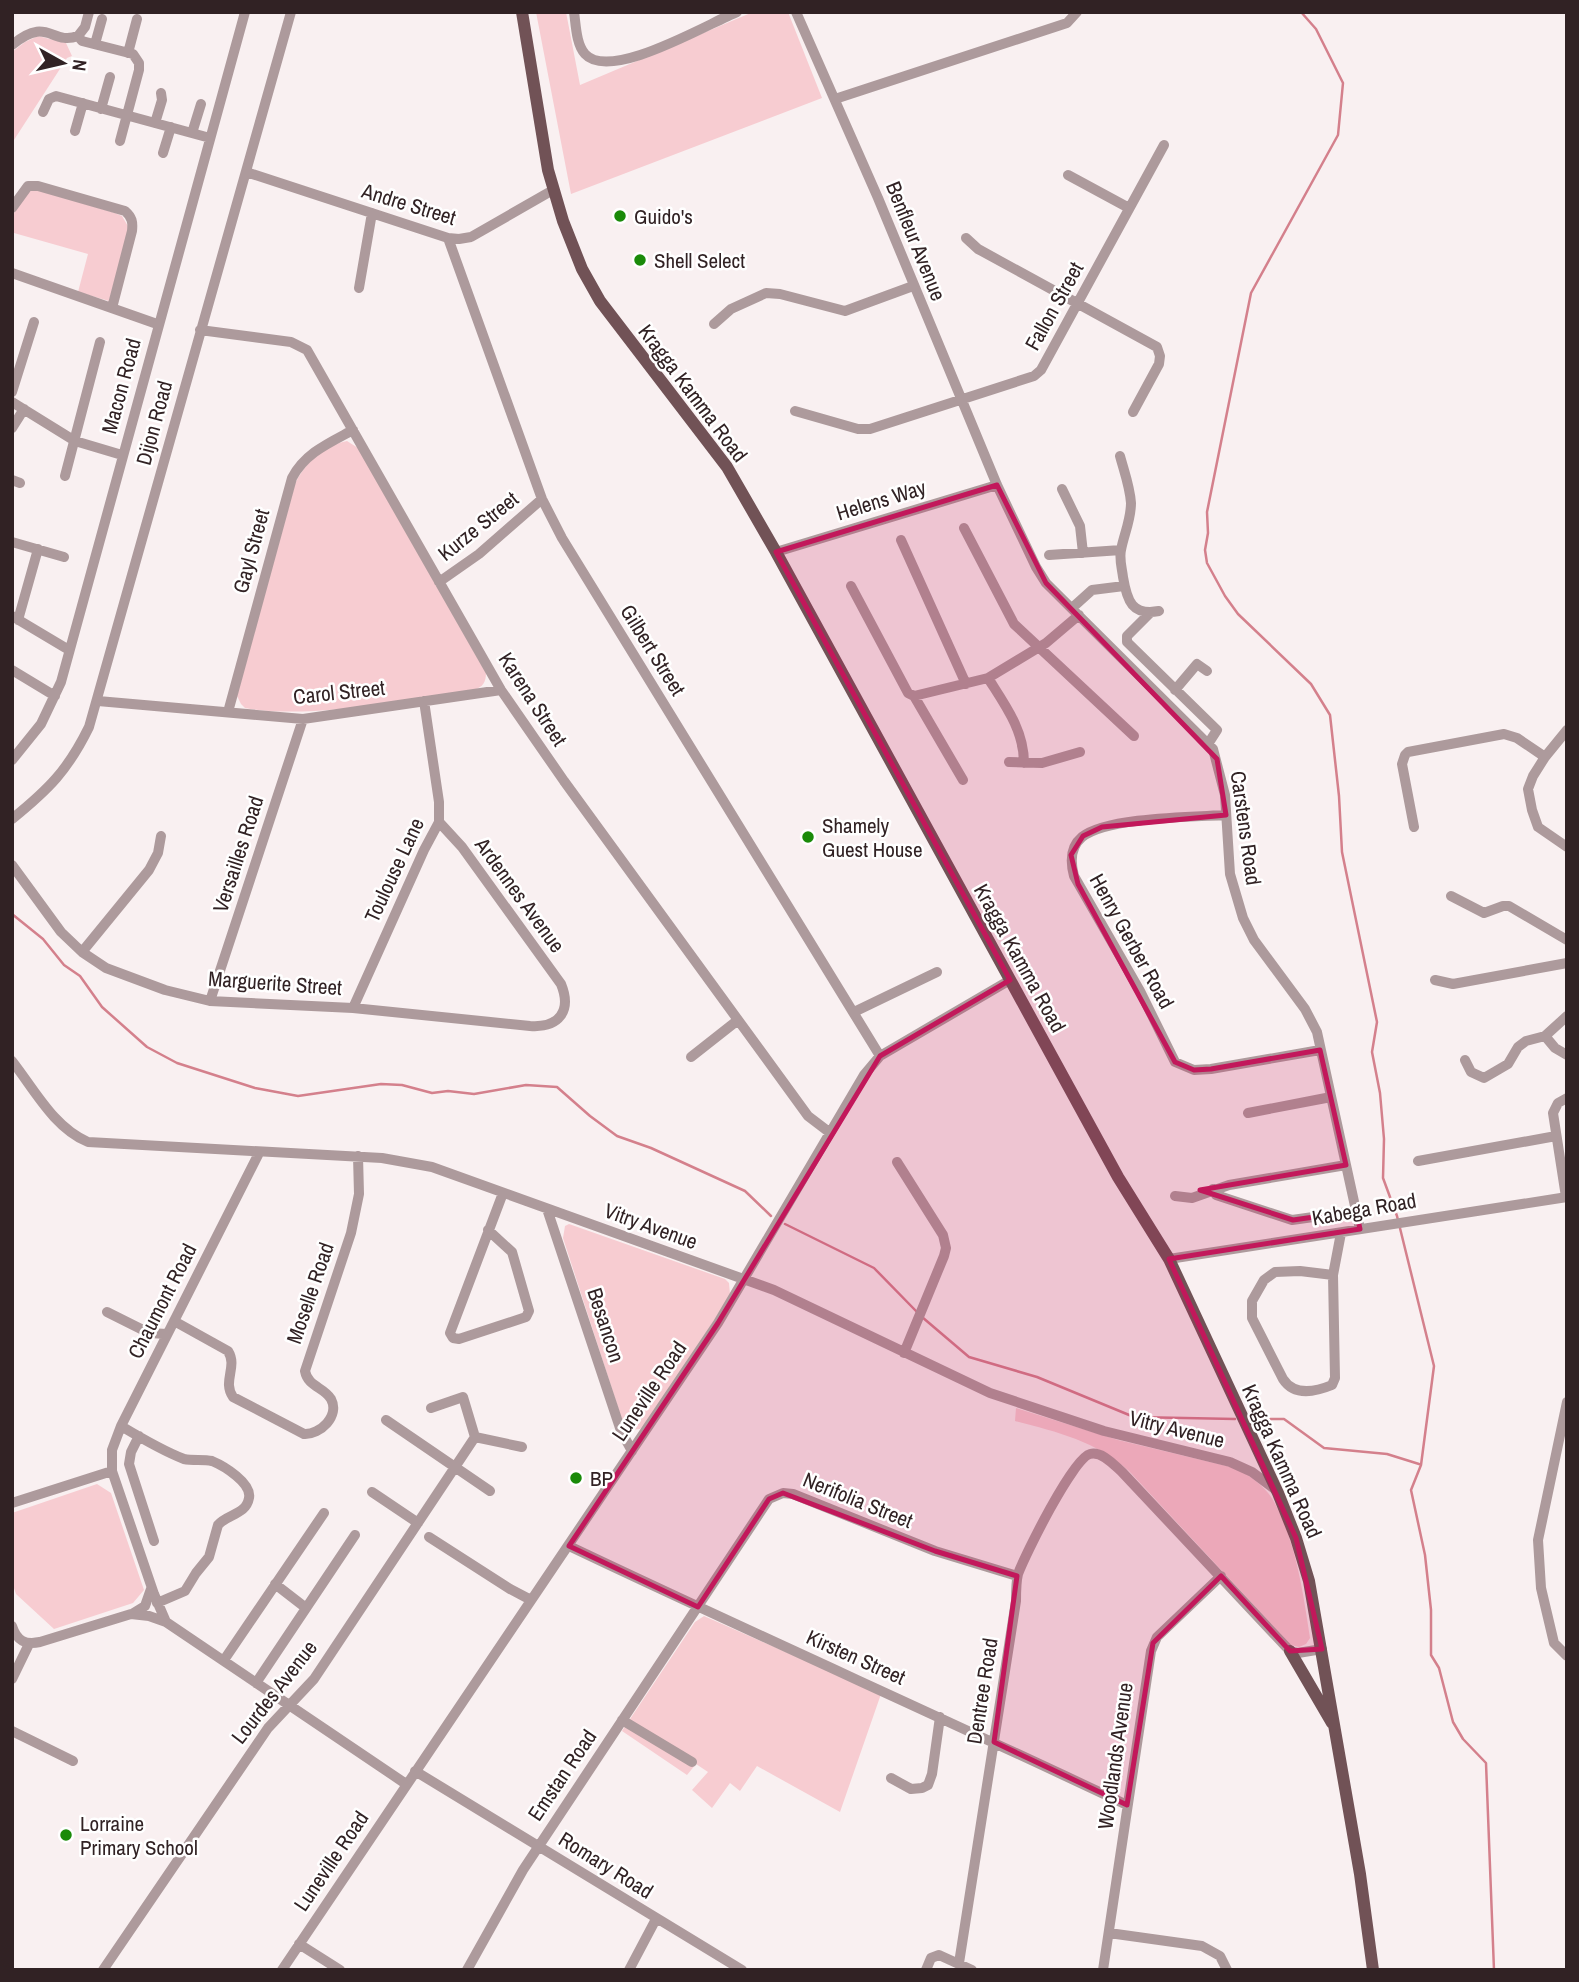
<svg xmlns="http://www.w3.org/2000/svg" width="1579" height="1982" font-family="'Archivo Narrow',sans-serif">
  <style>
    .green { fill: #f7ccd1 }
    .lines { fill: none; stroke-linecap: round; stroke-linejoin: round }
    .stream { stroke: #d4808c; stroke-width: 2.5 }
    .minor { stroke: #ad9a9c; stroke-width: 10 }
    .major { stroke: #715256; stroke-width: 12 }
    .marked { fill: #c2185b; fill-opacity: 0.2; stroke: #c2185b; stroke-width: 5; stroke-linejoin: round }
    .poi-dot { fill: #1a8a09; stroke: #fff; stroke-width: 2.5 }
    .labels { text-anchor: middle; dominant-baseline: central; stroke-width: 5; stroke-linejoin: round; paint-order: stroke }
    .street-label { font-size: 21px; fill: #312224; stroke: #fff }
    .poi-label { font-size: 21px; fill: #312224; stroke: #fff; text-anchor: start }
  </style>
  <rect width="100%" height="100%" fill="#f9f0f1"/>
  <path class="green" d="M 536,12 L 566,12 L 580,85 L 753,12 L 788,12 L 822,98 L 571,194 Z
    M 38,36 L 66,43 L 72,56 L 67,58 L 12,143 L 12,52 L 25,42 Z
    M 32,190 L 38,190 L 115,213 L 122,216 L 129,228 L 109,301 L 78,292 L 88,254 L 14,233 L 12,236 C 12,217 14,200 32,190 Z
    M 347,441 L 358,448 L 486,673 C 486,682 483,687 474,690 C 405,699 313,720 245,708 L 241,704 L 237,696 L 295,484 C 304,464 324,445 347,441 Z
    M 569,1224 L 725,1279 L 729,1283 L 730,1294 L 723,1307 L 645,1425 L 640,1429 L 629,1430 L 623,1423 L 563,1238 L 565,1226 Z
    M 1016,1408 L 1118,1440 L 1235,1468 C 1249,1475 1265,1486 1273,1500 C 1296,1541 1303,1592 1310,1638 L 1306,1644 L 1299,1647 L 1291,1645 L 1129,1471 C 1096,1441 1057,1432 1015,1421 Z
    M 97,1484 L 111,1493 L 144,1590 L 133,1603 L 54,1629 L 16,1594 L 12,1582 L 12,1513 Z
    M 704,1616 L 881,1694 L 840,1812 L 757,1766 L 740,1791 L 730,1783 L 712,1808 L 692,1790 L 708,1772 L 696,1764 L 687,1775 L 622,1731 L 695,1622 Z"/>
  <g class="lines">
    <path class="stream" d="M 1301,12 L 1316,29 L 1343,83 L 1338,135 L 1251,293 L 1207,512 L 1208,533 L 1205,550 L 1207,563 L 1225,596 L 1238,614 L 1311,684 L 1330,715 L 1339,796 L 1342,852 L 1377,1022 L 1372,1052 L 1380,1093 L 1384,1139 L 1383,1178 L 1397,1216 L 1434,1366 L 1421,1465 L 1411,1490 L 1425,1555 L 1431,1610 L 1431,1655 L 1439,1668 L 1453,1722 L 1463,1739 L 1486,1763 L 1494,1970
      M 12,914 L 43,939 L 64,965 L 80,976 L 102,1007 L 147,1047 L 177,1063 L 255,1088 L 298,1096 L 381,1084 L 402,1085 L 432,1093 L 448,1091 L 474,1094 L 526,1085 L 557,1087 L 590,1116 L 617,1136 L 651,1148 L 745,1191 L 771,1216
      M 785,1224 L 874,1268 L 917,1312
      M 922,1317 L 969,1357 L 1037,1377 L 1134,1417 L 1235,1419
      M 1252,1419 L 1284,1419 L 1324,1448 L 1387,1454 L 1419,1464"/>
    <path class="minor" d="M 574,12 C 576,25 576,44 585,54 C 610,82 707,24 737,12
      M 796,12 L 878,198 L 997,485 L 1036,567 L 1046,583 L 1213,749 L 1225,795 L 1230,874 L 1243,918 L 1254,940 L 1305,1009 L 1317,1032 L 1360,1229
      M 78,36 L 82,41 L 133,54 L 139,63 L 139,70 L 120,141
      M 78,36 L 85,27 L 89,12
      M 95,44 L 102,19
      M 12,45 C 48,15 51,46 78,36
      M 128,53 L 137,19
      M 835,99 L 1067,23 L 1077,12
      M 101,109 L 110,77
      M 43,112 L 49,99 L 56,96 L 210,138
      M 155,123 L 162,100 L 161,93
      M 75,131 L 83,103
      M 192,133 L 201,104
      M 163,153 L 171,127
      M 246,172 L 448,238 L 459,239 L 471,237 L 553,190
      M 1068,175 L 1129,208
      M 12,208 L 28,186 L 38,186 L 125,211 C 132,217 133,222 132,231 L 112,308
      M 448,238 L 542,499 L 562,538 L 880,1056
      M 966,238 L 978,249 L 1157,347 L 1160,356 L 1159,364 L 1133,412
      M 12,273 L 157,324
      M 359,288 L 372,213
      M 714,324 L 731,309 L 766,293 L 780,294 L 845,311 L 913,286
      M 200,330 L 291,342 L 307,350 L 501,690 L 564,781 L 808,1116 L 829,1132
      M 12,392 L 34,322
      M 12,402 L 75,441 L 122,455
      M 795,411 L 858,429 L 870,429 L 1034,376 L 1041,370 L 1164,145
      M 12,428 L 24,409
      M 1120,456 C 1124,471 1130,487 1131,503 C 1131,520 1124,534 1121,550 C 1119,559 1122,568 1123,577 C 1127,601 1132,616 1159,611
      M 65,476 L 100,342
      M 12,480 L 20,483
      M 1062,489 L 1080,526 L 1083,553
      M 964,528 L 1014,624 L 1134,736
      M 901,540 L 966,684
      M 12,542 L 64,557
      M 776,552 L 997,485
      M 1049,555 L 1121,550
      M 439,582 L 479,554 L 542,499
      M 851,586 L 908,693 L 914,696 L 963,780
      M 1072,608 L 1092,590 L 1124,586
      M 1150,613 L 1127,636 L 1127,642 L 1217,730 L 1208,744
      M 12,616 L 69,650
      M 18,620 L 38,549
      M 12,670 L 55,696
      M 988,678 C 1005,705 1024,730 1024,763
      M 1175,690 L 1197,664 L 1207,671
      M 914,696 L 988,678 L 1046,643 L 1079,615
      M 98,701 L 303,719 L 501,690
      M 228,712 L 292,478 C 305,453 329,443 353,430
      M 1567,730 L 1545,757 L 1533,776 L 1528,789 L 1532,810 L 1538,827 L 1567,847
      M 12,760 L 41,724 L 61,682 L 245,12
      M 1009,762 L 1042,763 L 1080,752
      M 1226,815 C 1193,817 1107,817 1082,837 C 1070,847 1070,861 1074,876 L 1140,991 L 1175,1062 L 1194,1070 L 1211,1069 L 1320,1050
      M 12,819 C 49,789 68,770 89,727 L 291,12
      M 1414,827 L 1402,764 L 1405,755 L 1408,752 L 1504,734 L 1517,738 L 1545,757
      M 12,865 L 61,932 L 82,952 L 106,968 L 165,990 L 210,1001 L 353,1008 L 530,1026 C 559,1028 572,1011 561,984 L 462,847 L 439,822
      M 1451,896 L 1484,913 L 1503,906 L 1509,906 L 1567,940
      M 82,952 L 149,870 L 158,853 L 161,836
      M 1435,980 L 1453,984 L 1567,963
      M 210,1001 L 303,719
      M 353,1008 L 424,850 L 439,822 L 439,802 L 424,701
      M 854,1012 L 937,972
      M 1545,1036 L 1555,1048 L 1567,1055
      M 691,1057 L 738,1020
      M 1465,1060 L 1471,1072 L 1484,1078 L 1508,1064 L 1518,1047 L 1526,1041 L 1545,1036 L 1567,1016
      M 12,1061 C 34,1089 54,1128 88,1142 L 382,1158 L 432,1167 L 774,1290 L 990,1393 L 1104,1431 L 1230,1462 L 1252,1472 L 1276,1490
      M 1248,1113 L 1331,1097
      M 1418,1161 L 1556,1136
      M 897,1162 L 943,1235 L 946,1248 L 944,1256 L 904,1353
      M 1213,1189 L 1216,1195 L 1292,1220 L 1356,1211
      M 1175,1196 L 1192,1198 L 1229,1185 L 1346,1165
      M 1566,1197 L 1553,1113 L 1558,1103 L 1567,1098
      M 547,1209 L 621,1431 L 632,1451
      M 488,1230 L 512,1252 L 529,1311 L 526,1317 L 459,1339 L 453,1338 L 450,1333 L 503,1193
      M 1169,1259 L 1567,1197
      M 1333,1275 L 1300,1271 L 1275,1272 L 1264,1280 L 1252,1301 L 1252,1318 L 1283,1379 C 1294,1396 1315,1392 1332,1385 L 1335,1378 L 1333,1275 L 1341,1233
      M 107,1312 L 149,1333 L 167,1334
      M 174,1321 L 228,1351 C 238,1367 222,1381 233,1397 L 304,1434 C 320,1435 340,1416 331,1399 C 324,1387 308,1387 305,1371 L 351,1233 L 359,1194 L 358,1156
      M 1567,1402 L 1538,1540 L 1541,1588 L 1554,1643 L 1567,1656
      M 431,1408 L 463,1397 L 475,1437 L 522,1447
      M 386,1420 L 490,1491
      M 121,1426 C 141,1438 163,1451 184,1459 C 193,1461 203,1459 212,1461 C 224,1466 252,1483 249,1498 C 246,1515 227,1514 218,1525 L 209,1557 L 196,1573 L 185,1591 L 157,1603
      M 139,1436 L 131,1452 L 129,1464 L 154,1541
      M 372,1492 L 418,1523
      M 12,1503 L 112,1471
      M 429,1537 L 510,1589 L 531,1600
      M 569,1546 C 754,1634 941,1717 1127,1805
      M 275,1584 L 306,1608
      M 132,1614 L 145,1606 L 151,1589
      M 166,1622 L 154,1594 L 112,1471 L 112,1450 L 121,1426 L 259,1153
      M 12,1626 C 17,1641 25,1645 40,1642 L 131,1614 L 149,1616 L 166,1622 L 406,1784
      M 224,1660 L 324,1513
      M 12,1679 L 29,1644
      M 256,1683 L 355,1535
      M 622,1720 L 692,1762
      M 12,1731 L 73,1761
      M 415,1771 L 742,1970
      M 891,1778 L 911,1789 L 922,1788 L 928,1785 L 932,1774 L 940,1717
      M 1109,1933 L 1202,1946 L 1220,1956 L 1227,1970
      M 299,1944 L 340,1970
      M 959,1963 L 1016,1601 C 1016,1592 1016,1582 1018,1574 C 1025,1555 1073,1458 1090,1454 C 1102,1451 1114,1465 1122,1472 L 1290,1651 L 1298,1653 L 1322,1649
      M 103,1970 L 268,1728 L 314,1679 L 475,1437
      M 282,1970 L 718,1323 L 864,1075 L 880,1056 L 1010,980
      M 467,1970 L 523,1870 L 769,1499 L 783,1493 L 793,1494 L 935,1551 L 1017,1576
      M 629,1970 L 656,1919
      M 926,1970 L 931,1958 L 939,1955 L 972,1970
      M 1103,1970 L 1151,1651 L 1157,1637 L 1221,1576"/>
    <path class="major" d="M 522,12 L 548,170 L 563,221 L 582,269 L 600,301 L 727,467 L 776,552 L 1118,1177 L 1169,1259 L 1204,1334 L 1278,1493 L 1296,1538 L 1309,1581 L 1360,1874 L 1373,1970
      M 1290,1651 L 1332,1723"/>
  </g>
  <path class="marked" d="M 997,485 L 1046,583 L 1217,759 L 1226,815 L 1102,827 L 1083,836 L 1071,855 L 1078,884 L 1175,1062 L 1194,1070 L 1211,1069 L 1320,1050 L 1346,1165 L 1200,1190 L 1293,1220 L 1356,1211 L 1360,1229 L 1169,1259 L 1296,1538 L 1322,1649 L 1290,1651 L 1221,1576 L 1153,1643 L 1127,1805 L 994,1742 L 1017,1576 L 935,1551 L 783,1493 L 769,1499 L 698,1607 L 569,1546 L 718,1323 L 880,1056 L 1010,980 L 776,552 Z"/>
  <g class="poi-dot">
    <circle cx="620" cy="216" r="7"/>
    <circle cx="640" cy="260" r="7"/>
    <circle cx="808" cy="837" r="7"/>
    <circle cx="576" cy="1478" r="7"/>
    <circle cx="66" cy="1835" r="7"/>
  </g>
  <g class="labels">
    <g class="street-label">
      <text transform="translate(409 204) rotate(17)">Andre Street</text>
      <text transform="translate(916 241) rotate(68)">Benfleur Avenue</text>
      <text transform="translate(1054 306) rotate(-61)">Fallon Street</text>
      <text transform="translate(121 386) rotate(-75)">Macon Road</text>
      <text transform="translate(693 393) rotate(53)">Kragga Kamma Road</text>
      <text transform="translate(154 423) rotate(-75)">Dijon Road</text>
      <text transform="translate(881 500) rotate(-17)">Helens Way</text>
      <text transform="translate(478 526) rotate(-39)">Kurze Street</text>
      <text transform="translate(251 551) rotate(-75)">Gayl Street</text>
      <text transform="translate(653 650) rotate(58)">Gilbert Street</text>
      <text transform="translate(339 692) rotate(-6)">Carol Street</text>
      <text transform="translate(533 699) rotate(57)">Karena Street</text>
      <text transform="translate(1246 828) rotate(82)">Carstens Road</text>
      <text transform="translate(238 854) rotate(-72)">Versailles Road</text>
      <text transform="translate(394 870) rotate(-65)">Toulouse Lane</text>
      <text transform="translate(520 895) rotate(54)">Ardennes Avenue</text>
      <text transform="translate(1132 941) rotate(61)">Henry Gerber Road</text>
      <text transform="translate(1020 958) rotate(61)">Kragga Kamma Road</text>
      <text transform="translate(275 983) rotate(4)">Marguerite Street</text>
      <text transform="translate(1364 1209) rotate(-10)">Kabega Road</text>
      <text transform="translate(651 1226) rotate(20)">Vitry Avenue</text>
      <text transform="translate(310 1293) rotate(-71)">Moselle Road</text>
      <text transform="translate(162 1301) rotate(-63)">Chaumont Road</text>
      <text transform="translate(606 1325) rotate(72)">Besancon</text>
      <text transform="translate(649 1391) rotate(-56)">Luneville Road</text>
      <text transform="translate(1177 1429) rotate(14)">Vitry Avenue</text>
      <text transform="translate(1282 1461) rotate(66)">Kragga Kamma Road</text>
      <text transform="translate(858 1500) rotate(22)">Nerifolia Street</text>
      <text transform="translate(856 1657) rotate(24)">Kirsten Street</text>
      <text transform="translate(982 1691) rotate(-81)">Dentree Road</text>
      <text transform="translate(274 1692) rotate(-52)">Lourdes Avenue</text>
      <text transform="translate(1115 1756) rotate(-82)">Woodlands Avenue</text>
      <text transform="translate(562 1775) rotate(-56)">Emstan Road</text>
      <text transform="translate(331 1861) rotate(-56)">Luneville Road</text>
      <text transform="translate(606 1865) rotate(32)">Romary Road</text>
    </g>
    <g class="poi-label">
      <text x="634" y="216">Guido's</text>
      <text x="654" y="260">Shell Select</text>
      <text x="822" y="825">Shamely<tspan x="822" dy="24">Guest House</tspan></text>
      <text x="590" y="1478">BP</text>
      <text x="80" y="1823">Lorraine<tspan x="80" dy="24">Primary School</tspan></text>
    </g>
  </g>
  <rect width="1579" height="1982" fill="none" stroke="#312224" stroke-width="28"/>
  <g transform="translate(63 63) rotate(98)" stroke="#ffffff" stroke-width="5" paint-order="stroke">
  <path d="M0-5L12 26L0 18L-12 26Z" fill="#312224"/>
  <text y="-10" font-size="19" font-weight="bold" text-anchor="middle" fill="#312224">N</text>
  </g>
</svg>
